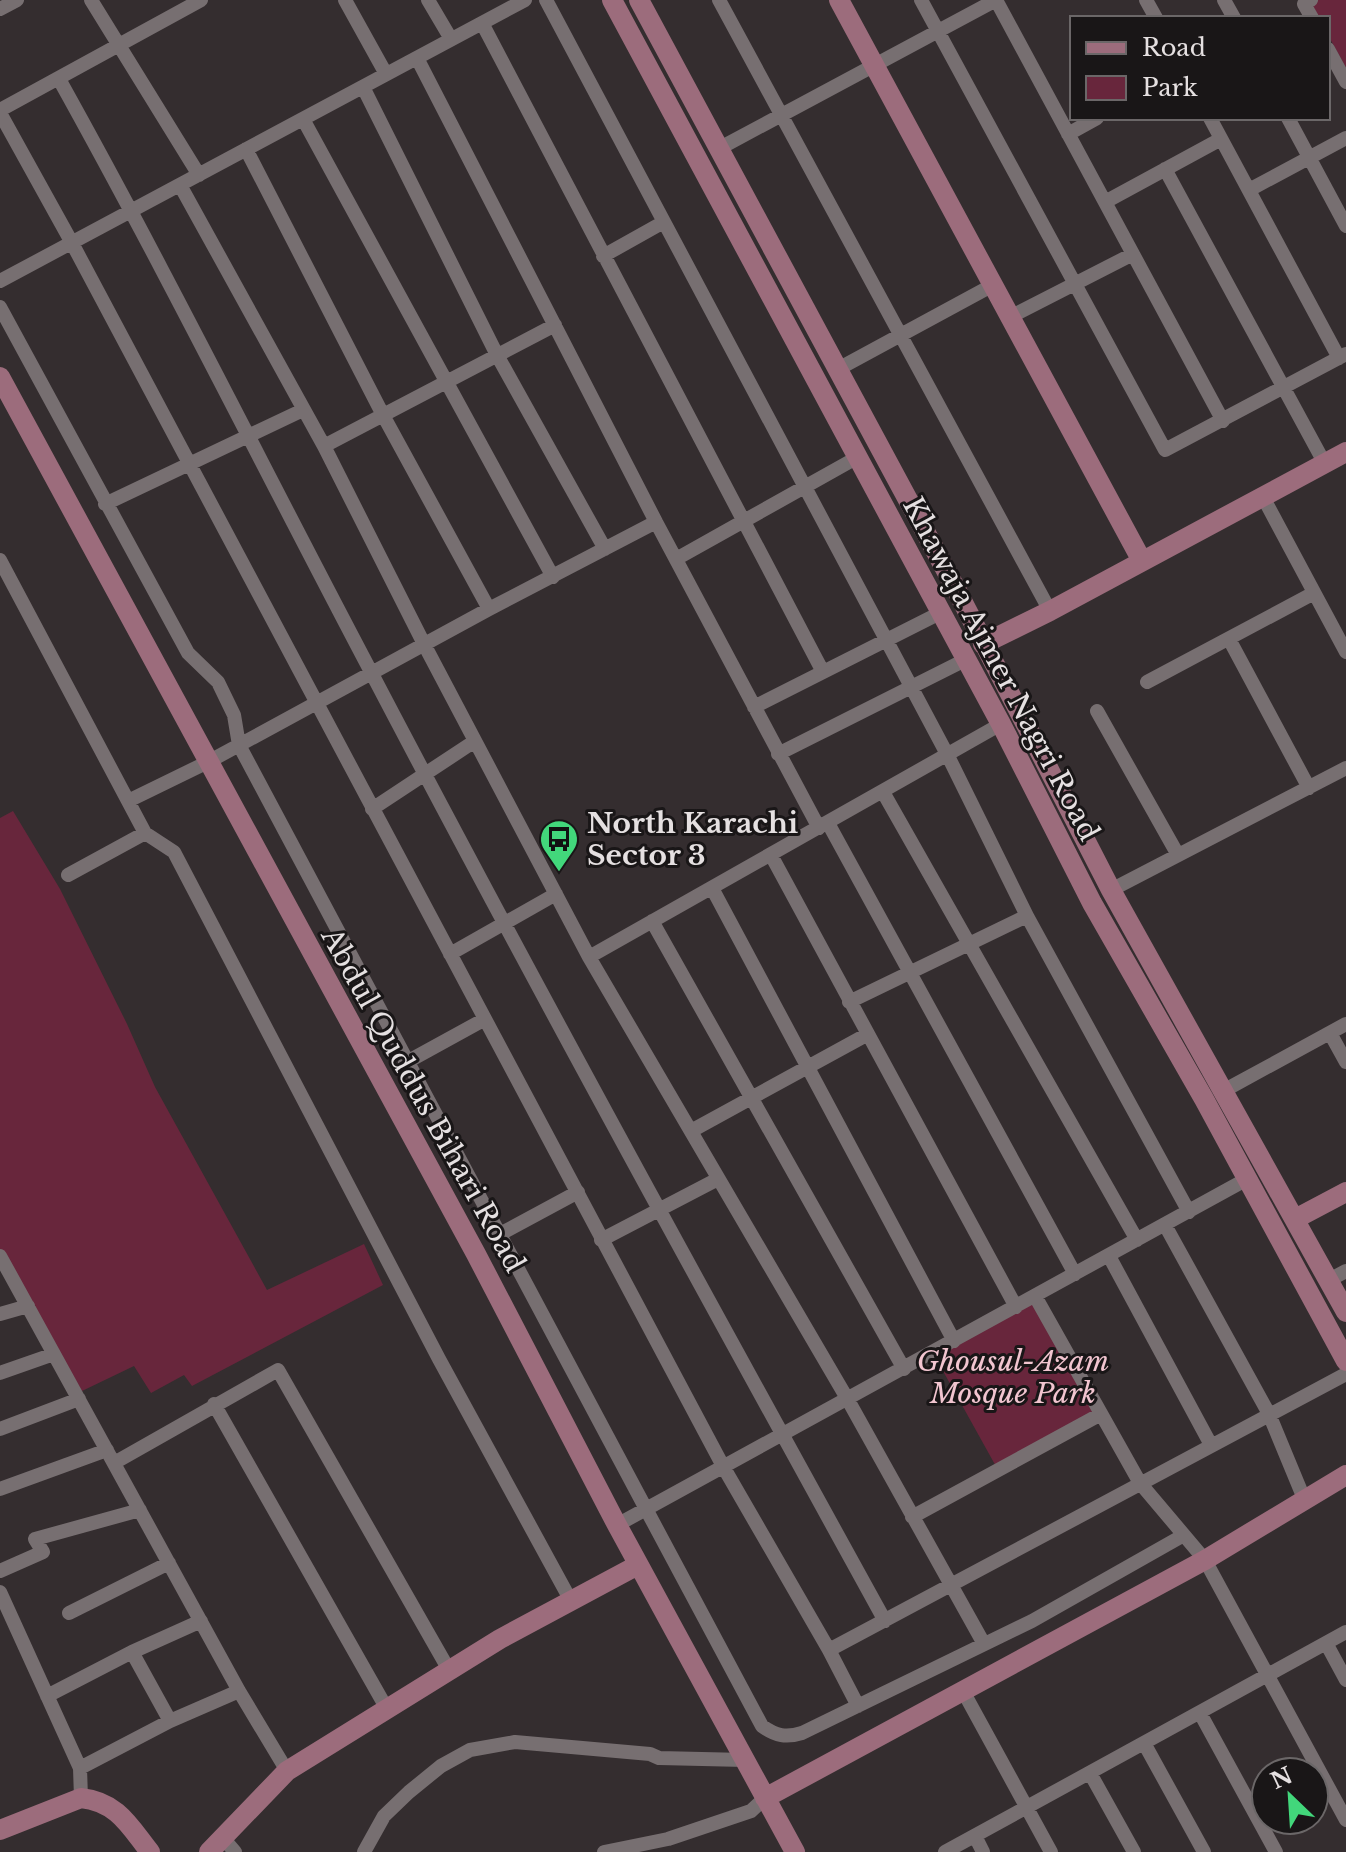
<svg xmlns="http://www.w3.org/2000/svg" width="1346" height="1852" font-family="'Libre Baskerville',serif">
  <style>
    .green { fill: #68263c }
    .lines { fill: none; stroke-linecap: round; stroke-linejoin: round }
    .street { stroke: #776f71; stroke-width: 14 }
    .secondary { stroke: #9c6c7c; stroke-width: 20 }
    .labels { text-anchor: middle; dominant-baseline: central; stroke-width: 6; stroke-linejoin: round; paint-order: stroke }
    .street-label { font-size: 28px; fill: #e5e0e1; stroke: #191617 }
    .poi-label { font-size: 28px; font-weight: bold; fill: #e5e0e1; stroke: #191617; text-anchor: start }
    .park-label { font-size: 28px; font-style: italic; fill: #f2c5d0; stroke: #191617 }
  </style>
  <rect width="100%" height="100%" fill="#342d2f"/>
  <path class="green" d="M 1314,0 L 1346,0 L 1346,68 L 1328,35 L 1328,18 L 1319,18 L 1311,2 Z
    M 13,811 L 60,889 L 127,1024 L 155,1087 L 267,1290 L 364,1244 L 383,1285 L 192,1386 L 184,1375 L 151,1393 L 134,1366 L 82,1391 L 0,1253 L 0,818 Z
    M 1035,1296 L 1101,1414 L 998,1470 L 933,1353 Z"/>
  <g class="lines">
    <path class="street" d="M 91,0 L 199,175
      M 345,0 L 386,74
      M 428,0 L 451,39
      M 546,0 L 948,756 L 1027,916 L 1189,1212
      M 719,0 L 1050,611
      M 921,0 L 1165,450 L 1346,354
      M 1146,0 L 1156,18
      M 1224,0 L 1234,18
      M 1311,0 L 1304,4 L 1312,18
      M 0,9 L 17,0
      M 482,23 L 823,672
      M 1328,49 L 1346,82
      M 417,58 L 656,522
      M 59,79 C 167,273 266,473 370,670 C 537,989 711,1305 885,1621
      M 363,87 L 497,355 L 605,549
      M 0,110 L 201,0
      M 0,113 L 72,243 L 724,1468 L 829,1650 L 858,1706
      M 1210,118 L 1339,358
      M 1288,118 L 1346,226
      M 303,119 L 553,577
      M 1068,134 L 1097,118
      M 720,148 L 996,0 L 1223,421
      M 246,149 L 383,415 L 489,609
      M 1165,169 L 1325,464
      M 180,185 L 324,446 L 425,646 L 589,957 L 848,1400 L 984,1644
      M 1249,190 L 1346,138
      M 1105,202 L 1221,139
      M 603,256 L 662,223
      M 0,281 L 525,0
      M 0,307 L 188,653 L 218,682 L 234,715 L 239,745 C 411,1074 588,1399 762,1726 C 776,1736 786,1738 802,1733 L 1032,1621 L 1184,1535
      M 1010,317 L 1133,254
      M 838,369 L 993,285
      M 324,446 L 555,325
      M 1263,497 L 1346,652
      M 105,504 L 303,410
      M 676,559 L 858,457
      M 0,560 L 145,833 L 68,875
      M 1229,639 L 1309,788
      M 1147,682 L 1314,593
      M 754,707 L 940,613
      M 1097,711 L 1178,855
      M 778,754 L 965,660
      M 883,792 L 1137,1240
      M 128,801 L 208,762 L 489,609 L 656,522 L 819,828
      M 372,809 L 475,741
      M 828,823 L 1075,1274
      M 145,833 L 174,852 L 439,1359 L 571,1601
      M 771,855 L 1016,1307
      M 712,888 L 954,1341
      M 1111,890 L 1346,768
      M 652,921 L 904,1369
      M 450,954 L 556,894
      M 589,957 L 1001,724
      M 849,1002 L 1027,916
      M 1330,1033 L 1346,1062
      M 405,1063 L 485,1019
      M 1225,1090 L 1346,1024
      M 691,1131 L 868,1034
      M 1165,1225 L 1269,1414 L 1305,1501
      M 500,1234 L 578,1192
      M 601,1240 L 718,1179
      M 0,1256 L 239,1691 L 287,1771
      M 1109,1256 L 1211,1445
      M 1329,1280 L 1346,1271
      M 1035,1296 L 1140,1483 L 1205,1560 L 1346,1820
      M 0,1314 L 28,1306
      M 0,1373 L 54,1354
      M 214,1404 L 387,1709
      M 0,1429 L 79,1399
      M 114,1463 L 278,1370 L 449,1670
      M 0,1489 L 107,1450
      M 912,1517 L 1101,1414
      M 617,1525 L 1247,1179
      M 0,1571 L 43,1552 L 35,1539 L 140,1510
      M 0,1592 L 80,1768 L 81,1798
      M 69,1613 L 169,1563
      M 1326,1643 L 1346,1680
      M 829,1650 L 1346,1374
      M 132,1652 L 170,1721
      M 963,1691 L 1051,1852
      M 47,1696 L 132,1652 L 201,1621
      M 1200,1713 L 1276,1852
      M 1144,1743 L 1204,1852
      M 80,1768 L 170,1721 L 239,1691
      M 1090,1773 L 1134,1852
      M 975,1836 L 983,1852
      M 224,1839 L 235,1852
      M 364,1852 L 384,1816 L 409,1792 L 441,1766 L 470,1750 L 515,1742 L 650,1754 L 659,1758 L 745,1760
      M 604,1852 L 668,1839 L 751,1811 L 765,1798
      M 945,1852 L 1346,1632"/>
    <path class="secondary" d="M 612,0 L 1001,724 L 1092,903 L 1204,1099 L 1346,1361
      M 639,0 L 956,589 L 1111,890 L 1346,1312
      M 839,0 L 1142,561
      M 0,377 L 476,1254 L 617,1525 L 795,1852
      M 983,644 L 1050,611 L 1346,452
      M 1295,1219 L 1346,1192
      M 765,1798 L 1205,1560 L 1346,1475
      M 0,1830 L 81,1798 C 118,1802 130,1827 150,1852
      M 209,1852 L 287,1771 L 500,1639 L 638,1565"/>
  </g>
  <defs>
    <g id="bus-pin" transform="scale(2)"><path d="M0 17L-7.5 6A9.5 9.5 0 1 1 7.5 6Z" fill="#42d77b" stroke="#191617"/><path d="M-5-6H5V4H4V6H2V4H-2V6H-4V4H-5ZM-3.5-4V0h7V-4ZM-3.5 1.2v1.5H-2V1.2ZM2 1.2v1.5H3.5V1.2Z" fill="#111"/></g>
  </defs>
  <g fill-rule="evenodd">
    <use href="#bus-pin" x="559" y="839"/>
  </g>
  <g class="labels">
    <g class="street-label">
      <text transform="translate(1001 669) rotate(62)">Khawaja Ajmer Nagri Road</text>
      <text transform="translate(423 1100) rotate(61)">Abdul Quddus Bihari Road</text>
    </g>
    <g class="poi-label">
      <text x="587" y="823">North Karachi<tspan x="587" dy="32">Sector 3</tspan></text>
    </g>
    <g class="park-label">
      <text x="1013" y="1361">Ghousul-Azam<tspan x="1013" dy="32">Mosque Park</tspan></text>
    </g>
  </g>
  <rect x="1070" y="16" width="260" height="104" fill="#191617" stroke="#6b6768" stroke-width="2"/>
  <rect x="1086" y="42" width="40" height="12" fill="#9c6c7c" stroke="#6b6768" stroke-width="2"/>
  <text x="1142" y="56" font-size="24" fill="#e5e0e1">Road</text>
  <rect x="1086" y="76" width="40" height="24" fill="#68263c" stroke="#6b6768" stroke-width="2"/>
  <text x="1142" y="96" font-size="24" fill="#e5e0e1">Park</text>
  <g transform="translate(1290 1796) rotate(335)"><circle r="38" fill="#191617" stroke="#6b6768" stroke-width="2"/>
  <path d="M0-6L14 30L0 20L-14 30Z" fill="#42d77b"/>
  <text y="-12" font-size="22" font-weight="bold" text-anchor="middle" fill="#e5e0e1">N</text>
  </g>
</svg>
